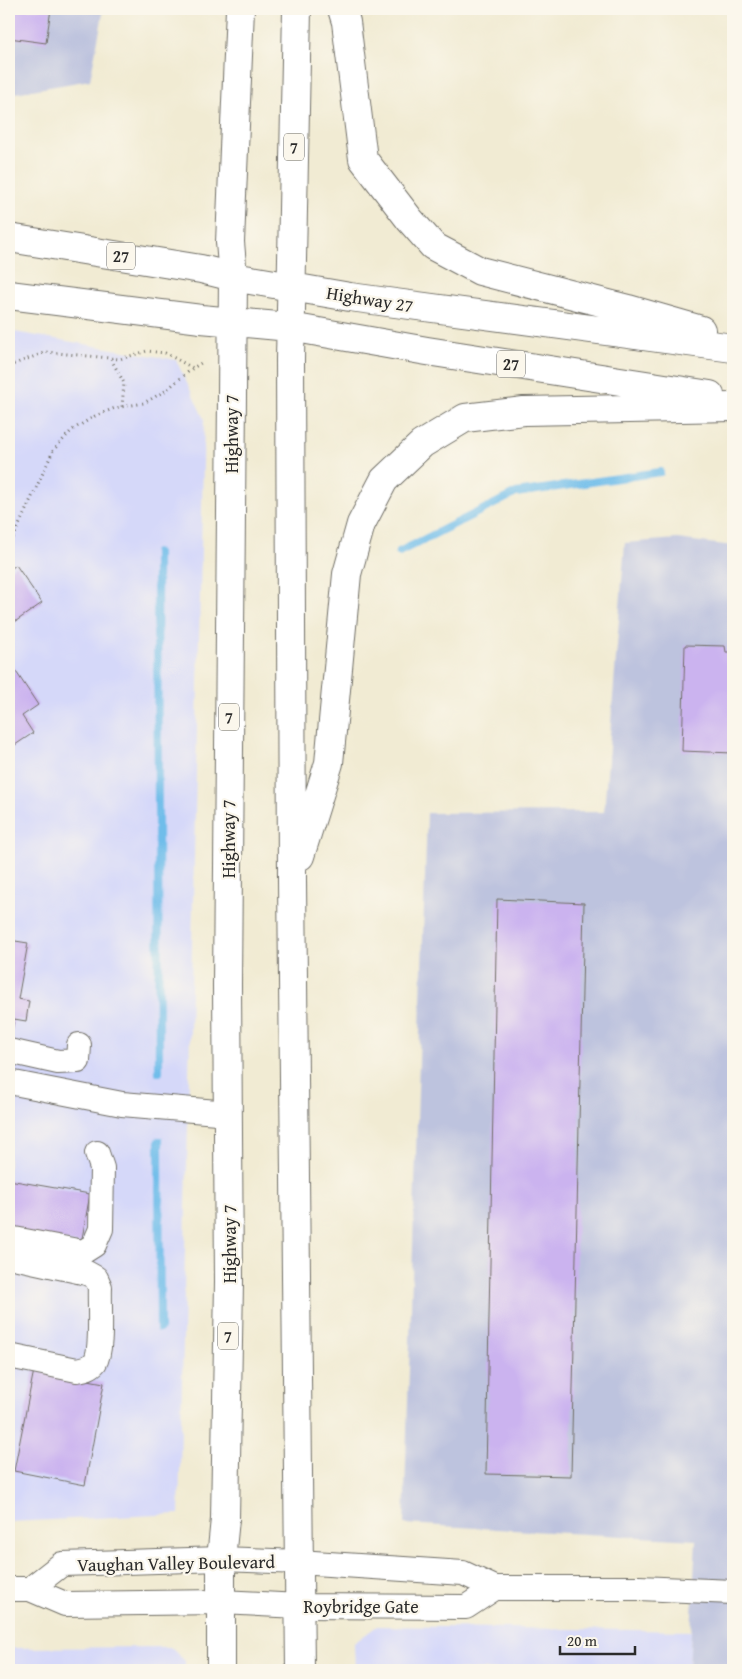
<svg xmlns="http://www.w3.org/2000/svg" width="742" height="1679" font-family="'Gentium Book Plus',serif">
  <style>
    .built { fill: #d5d8f9 }
    .industrial { fill: #bdc3de }
    .lines { fill: none; stroke-linecap: round; stroke-linejoin: round }
    .stream { stroke: #70bdea; stroke-width: 8 }
    .building { fill: #cbb3ef }
    .minor-casing { stroke: #706e66; stroke-width: 26 }
    .major-casing { stroke: #706e66; stroke-width: 30 }
    .path { stroke: #706e66; stroke-width: 3; stroke-dasharray: 1 4; stroke-linecap: butt }
    .minor { stroke: #fff; stroke-width: 24 }
    .major { stroke: #fff; stroke-width: 28 }
    .labels { text-anchor: middle; dominant-baseline: central; stroke-width: 4.5; stroke-linejoin: round; paint-order: stroke }
    .shield { fill: #fbf7ec; stroke: #696865; stroke-width: 1 }
    .shield-label { font-size: 16px; font-weight: bold; fill: #2b2b2b }
    .street-label { font-size: 18px; fill: #2b2b2b; stroke: #fbf7ec }
  </style>
  <rect width="100%" height="100%" fill="#fbf7ec"/>
  <filter id="ink" filterUnits="userSpaceOnUse"><feTurbulence type="fractalNoise" baseFrequency=".02" numOctaves="2"/><feDisplacementMap in="SourceGraphic" scale="10" xChannelSelector="R" yChannelSelector="G"/><feConvolveMatrix kernelMatrix="1 2 1 2 8 2 1 2 1" color-interpolation-filters="sRGB"/></filter>
  <filter id="wash" filterUnits="userSpaceOnUse"><feTurbulence type="fractalNoise" baseFrequency=".0096" numOctaves="4" result="noise"/><feDisplacementMap in="SourceGraphic" scale="20" xChannelSelector="R" yChannelSelector="G"/><feGaussianBlur stdDeviation="1.12" result="paint"/><feColorMatrix in="noise" values="0 0 0 0 0 0 0 0 0 0 0 0 0 0 0 0 0 1.4 0 .05"/><feComposite in="paint" operator="in"/></filter>
  <g filter="url(#wash)">
    <rect width="100%" height="100%" fill="#f1ebd3"/>
    <path class="built" d="M 9,331 L 176,360 L 204,419 L 179,1514 L 9,1522 Z
      M 377,1626 L 691,1631 L 689,1670 L 355,1670 L 354,1643 Z
      M 170,1647 L 185,1661 L 185,1670 L 9,1670 L 9,1648 Z"/>
    <path class="industrial" d="M 9,9 L 104,9 L 90,80 L 9,94 Z
      M 677,539 L 733,546 L 733,1670 L 689,1670 L 696,1540 L 404,1524 L 427,813 L 604,812 L 625,543 Z"/>
    <g class="lines">
      <path class="stream" d="M 399,552 L 516,493 L 660,472
        M 157,553 L 159,1072
        M 159,1141 L 160,1328"/>
    </g>
    <g id="blocks">
      <path class="building" d="M 9,9 L 51,9 L 46,43 L 9,38 Z
        M 16,565 L 42,603 L 9,626 L 9,570 Z
        M 685,645 L 725,646 L 726,652 L 733,652 L 733,753 L 682,751 Z
        M 9,661 L 38,705 L 22,716 L 33,733 L 9,749 Z
        M 497,899 L 584,903 L 571,1476 L 486,1474 Z
        M 9,940 L 28,943 L 18,999 L 29,1001 L 26,1021 L 14,1019 L 11,1037 L 9,1037 Z
        M 9,1180 L 90,1194 L 81,1244 L 9,1232 Z
        M 34,1370 L 104,1383 L 85,1485 L 14,1471 Z"/>
    </g>
  </g>
  <g filter="url(#ink)">
    <use href="#blocks" fill-opacity="0" stroke="#706e66" stroke-width="1"/>
    <g class="lines">
      <g class="minor-casing">
        <path id="minor" d="M 9,1051 L 58,1062 L 78,1061 L 79,1045
          M 9,1082 L 122,1104 L 229,1113
          M 9,1238 L 83,1252 L 94,1245 L 101,1229 L 102,1168 L 97,1153
          M 9,1256 L 87,1273 L 96,1278 L 100,1287 C 99,1303 103,1350 95,1362 C 90,1368 84,1369 77,1370 L 9,1356
          M 9,1589 L 30,1589 L 65,1604 L 221,1602 L 299,1606 L 466,1607 L 495,1588
          M 30,1589 L 62,1564 L 221,1559 L 299,1562 L 463,1573 L 495,1588 L 639,1588 L 733,1592"/>
      </g>
      <g class="major-casing">
        <path id="major" d="M 297,9 L 290,360 L 292,881 L 300,1670
          M 342,9 L 346,22 L 363,159 L 410,220 L 433,246 L 480,271 L 628,309 L 701,330
          M 9,238 L 201,269 L 233,277 L 350,297 L 733,348
          M 9,295 L 201,319 L 290,327 L 427,351 L 710,395
          M 300,856 L 329,763 L 347,574 L 361,524 L 384,480 L 422,444 L 465,418 L 524,411 L 733,407
          M 221,1670 L 221,1559 L 225,1519 L 229,1282 L 227,985 L 233,277 L 230,242 L 240,9"/>
      </g>
      <path class="path" d="M 111,359 L 124,383 L 122,407
        M 9,366 L 46,352 L 120,359 L 147,351 L 165,353 L 193,368 L 201,363
        M 9,547 L 53,451 L 72,430 L 95,416 L 115,408 L 144,403 L 165,391 L 193,368"/>
      <use href="#minor" class="minor"/>
      <use href="#major" class="major"/>
    </g>
  </g>
  <g class="labels">
    <g class="shield">
      <rect x="284" y="133.5" width="20" height="27" rx="4"/>
      <rect x="107" y="242.5" width="28" height="27" rx="4"/>
      <rect x="497" y="350.5" width="28" height="27" rx="4"/>
      <rect x="219" y="703.5" width="20" height="27" rx="4"/>
      <rect x="218" y="1322.5" width="20" height="27" rx="4"/>
    </g>
    <g class="shield-label">
      <text x="294" y="147">7</text>
      <text x="121" y="256">27</text>
      <text x="511" y="364">27</text>
      <text x="229" y="717">7</text>
      <text x="228" y="1336">7</text>
    </g>
    <g class="street-label">
      <text transform="translate(370 299) rotate(9)">Highway 27</text>
      <text transform="translate(231 434) rotate(-90)">Highway 7</text>
      <text transform="translate(228 839) rotate(-90)">Highway 7</text>
      <text transform="translate(229 1244) rotate(-90)">Highway 7</text>
      <text transform="translate(176 1563) rotate(-1)">Vaughan Valley Boulevard</text>
      <text x="361" y="1606">Roybridge Gate</text>
    </g>
  </g>
  <rect width="742" height="1679" fill="none" stroke="#fbf7ec" stroke-width="30"/>
  <path d="M560 1646v8h75v-8" fill="none" stroke="#2b2b2b" stroke-width="2.5"/>
  <text x="567" y="1646" font-size="15" fill="#2b2b2b" stroke="#fbf7ec" stroke-width="4" paint-order="stroke">20 m</text>
</svg>
